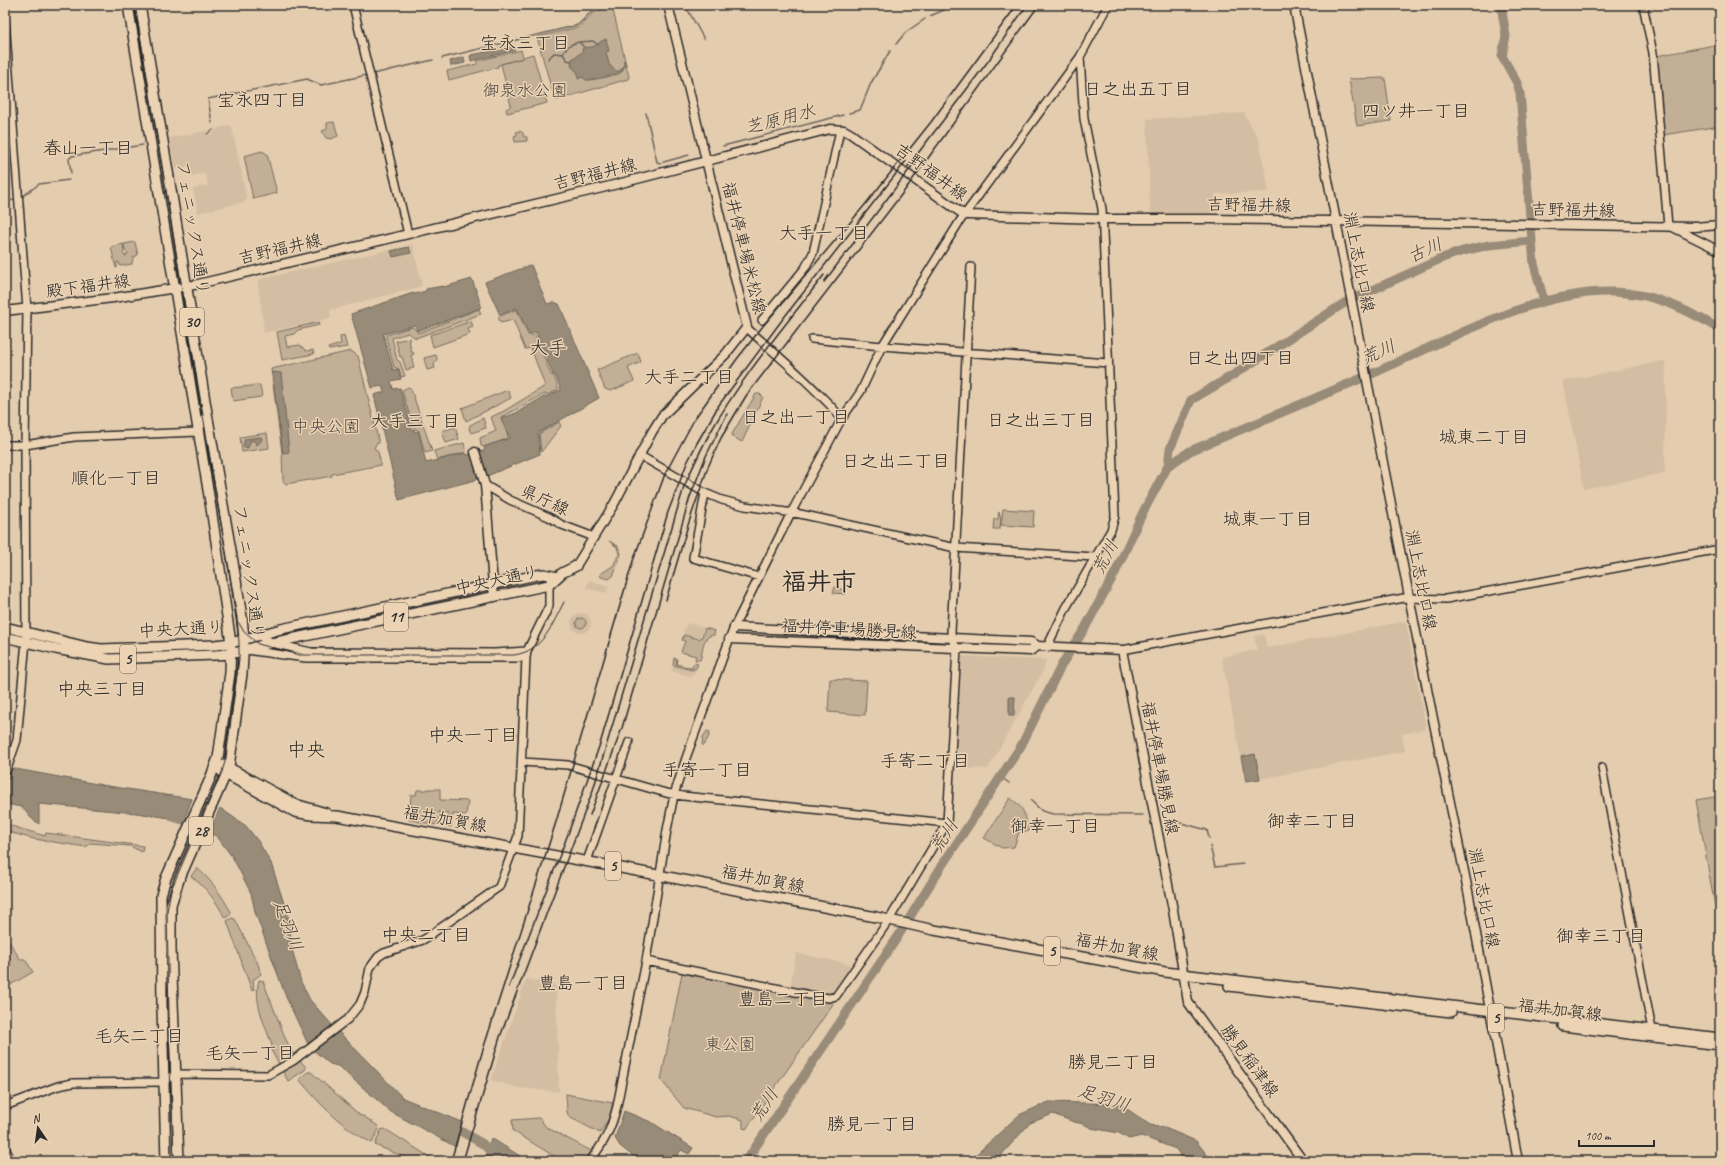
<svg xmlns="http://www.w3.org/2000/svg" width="1725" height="1166" font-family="Caveat,'Klee One',sans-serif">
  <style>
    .built { fill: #d4bea3 }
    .green { fill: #c2af96; stroke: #766d60 }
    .water { fill: #988b78; stroke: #6c6559 }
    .pier { fill: #e4ccaf }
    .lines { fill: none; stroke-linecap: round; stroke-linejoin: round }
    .stream { stroke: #6c6559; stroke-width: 1.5 }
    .river { stroke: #988b78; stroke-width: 9 }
    .tertiary-casing { stroke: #2b2b2b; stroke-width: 10 }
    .secondary-casing { stroke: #2b2b2b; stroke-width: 11 }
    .primary-casing { stroke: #2b2b2b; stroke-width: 12 }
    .tertiary { stroke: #ecd3b4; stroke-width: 7 }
    .secondary { stroke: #ecd3b4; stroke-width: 8 }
    .primary { stroke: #ecd3b4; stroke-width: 9 }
    .tram { stroke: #2b2b2b; stroke-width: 1 }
    .rail { stroke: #2b2b2b; stroke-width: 1.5 }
    .labels { text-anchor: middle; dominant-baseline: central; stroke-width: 3; stroke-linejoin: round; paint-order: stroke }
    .shield { fill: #ecd3b4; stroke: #655d54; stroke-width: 1 }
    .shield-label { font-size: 16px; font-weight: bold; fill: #2b2b2b }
    .park-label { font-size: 17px; fill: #494540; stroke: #ecd3b4 }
    .street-label { font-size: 17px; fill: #2b2b2b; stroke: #ecd3b4 }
    .neighbourhood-label { font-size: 18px; fill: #2b2b2b; stroke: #ecd3b4 }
    .water-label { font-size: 18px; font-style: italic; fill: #46433e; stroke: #ecd3b4 }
    .quarter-label { font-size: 19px; fill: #2b2b2b; stroke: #ecd3b4 }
    .town-label { font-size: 25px; font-weight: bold; fill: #2b2b2b; stroke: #ecd3b4 }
  </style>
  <rect width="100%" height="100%" fill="#e4ccaf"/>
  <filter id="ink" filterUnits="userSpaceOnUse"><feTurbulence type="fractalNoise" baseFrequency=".025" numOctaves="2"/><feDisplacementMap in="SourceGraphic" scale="8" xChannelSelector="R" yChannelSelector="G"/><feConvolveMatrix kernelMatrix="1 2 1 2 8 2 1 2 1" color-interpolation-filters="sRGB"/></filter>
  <g filter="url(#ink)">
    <path class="built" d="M 1244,113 L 1259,140 L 1269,192 L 1215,194 L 1217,213 L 1153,213 L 1150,210 L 1147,119 Z
      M 229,125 L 232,127 L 247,199 L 245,202 L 198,213 L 193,189 L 208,185 L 205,173 L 192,176 L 189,166 L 175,169 L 169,138 L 206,131 L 206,135 L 212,134 L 216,129 Z
      M 411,245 L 413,245 L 422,285 L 419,287 L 330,310 L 331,318 L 264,333 L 258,282 L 260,279 Z
      M 1663,361 L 1666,364 L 1665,473 L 1584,489 L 1563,381 Z
      M 589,580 L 609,586 L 606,593 L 586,588 Z
      M571 623a10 10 0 1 1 20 0a10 10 0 1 1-20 0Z
      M 1406,621 L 1426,729 L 1402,734 L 1405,751 L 1245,782 L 1222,657 L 1257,650 L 1254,636 L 1264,634 L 1267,648 Z
      M 687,623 L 705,628 L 701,638 L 697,639 L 682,635 Z
      M 962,656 L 1046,660 L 1044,669 L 988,769 L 954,768 Z
      M 672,664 L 692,670 L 697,668 L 695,673 L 690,676 L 672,671 Z
      M 796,953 L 850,964 L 851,968 L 832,993 L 830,994 L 790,987 Z
      M 526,979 L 554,984 L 556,987 L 559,1092 L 519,1088 L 491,1080 Z"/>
    <path class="green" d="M 612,6 L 629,77 L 628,79 L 557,100 L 554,98 L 537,37 L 579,27 L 593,13 Z
      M 1720,44 L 1720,126 L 1663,135 L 1656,56 Z
      M 521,50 L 523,57 L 533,54 L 547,103 L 507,113 L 506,109 L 511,106 L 501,64 L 523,58 L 498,65 L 498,67 L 449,80 L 447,71 L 477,64 L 477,61 Z
      M 1385,78 L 1391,121 L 1357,126 L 1349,79 Z
      M 334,122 L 338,136 L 331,139 L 326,138 L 322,131 L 327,129 L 327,123 Z
      M 520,131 L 523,133 L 524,137 L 527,137 L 527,141 L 515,142 L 514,136 L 517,135 L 516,132 Z
      M 262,151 L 267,154 L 277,193 L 253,199 L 244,156 Z
      M 135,242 L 138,255 L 133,258 L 132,264 L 120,266 L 119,262 L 117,262 L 117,268 L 116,268 L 111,247 L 123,244 L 124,251 L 123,254 L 126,256 L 128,253 L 125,251 L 124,244 Z
      M 479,309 L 481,314 L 416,338 L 408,333 L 392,338 L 397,360 L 400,362 L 405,376 L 401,377 L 399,369 L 394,367 L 386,337 L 386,335 L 412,327 L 414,328 L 418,333 Z
      M 515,310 L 517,310 L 528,335 L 535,335 L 551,375 L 554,376 L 558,388 L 558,390 L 547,395 L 544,394 L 501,418 L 508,436 L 507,439 L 483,447 L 481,446 L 480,438 L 496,431 L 491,417 L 504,411 L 545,386 L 531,348 L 525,349 L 513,320 L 501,323 L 498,317 Z
      M 471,321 L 473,327 L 468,329 L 470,334 L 433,347 L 430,335 Z
      M 319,322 L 319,325 L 298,330 L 294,334 L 285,336 L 287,347 L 300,345 L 306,351 L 313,350 L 314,354 L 282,360 L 277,332 Z
      M 344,336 L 347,347 L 329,350 L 328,348 L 341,344 L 340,337 Z
      M 409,338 L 411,352 L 413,352 L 414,354 L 411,355 L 414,368 L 406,370 L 402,357 L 400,357 L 396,341 Z
      M 351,351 L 358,356 L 379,443 L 376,444 L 374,448 L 378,452 L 381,465 L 332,474 L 332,476 L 286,484 L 283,481 L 282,453 L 271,369 Z
      M 638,353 L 641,362 L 628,368 L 634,381 L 611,391 L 605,389 L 597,370 Z
      M 436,355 L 437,360 L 434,364 L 435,368 L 427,370 L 424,358 Z
      M 260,385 L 262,395 L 261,397 L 233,401 L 231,388 Z
      M 409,387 L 411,389 L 432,451 L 425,453 L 419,431 L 413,427 L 402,390 Z
      M 508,390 L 511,398 L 466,421 L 462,408 Z
      M 756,394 L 760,394 L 763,397 L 742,442 L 733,437 L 732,434 Z
      M 483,418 L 486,428 L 471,433 L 469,429 L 470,425 Z
      M 559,422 L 561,426 L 541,452 L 539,434 Z
      M 455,427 L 459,439 L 446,443 L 442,431 Z
      M 267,433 L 269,448 L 242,452 L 240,437 Z
      M 464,443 L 466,452 L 437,460 L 434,451 Z
      M 1003,509 L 1034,511 L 1033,527 L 1001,525 Z
      M 999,512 L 1001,519 L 1000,529 L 993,529 L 994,519 L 998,519 Z
      M 609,541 L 618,546 L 621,554 L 613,576 L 609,579 L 601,577 L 600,574 L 613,566 L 619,554 L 617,547 Z
      M 835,587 L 843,590 L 845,594 L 833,593 Z
      M576 623a5 5 0 1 1 10 0a5 5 0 1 1-10 0Z
      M 705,628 L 715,631 L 714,635 C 701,636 704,650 700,660 L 695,660 L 696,656 L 681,652 L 685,641 L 682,640 L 684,635 L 699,639 L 702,637 Z
      M 674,658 L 677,659 L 676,664 L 692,668 L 694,663 L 698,664 L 696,668 L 692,670 L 673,665 Z
      M 830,679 L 867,681 L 865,715 L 828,712 Z
      M 707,731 L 710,732 L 709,736 L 704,745 L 702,745 L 703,737 Z
      M 428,789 L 440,789 L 440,800 L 468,801 L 466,815 L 453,814 L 451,827 L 447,826 L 448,813 L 439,812 L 437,825 L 409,820 L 411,795 L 416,795 L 417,790 L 427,790 Z
      M 1720,796 L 1720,935 L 1696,800 Z
      M 1010,798 C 1025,808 1025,815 1029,831 L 1019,832 L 1014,847 L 1002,848 L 984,838 Z
      M 5,824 L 45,836 L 46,833 L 143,846 L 142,852 L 130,846 L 90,843 L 86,847 L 34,839 L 5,831 Z
      M 197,868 C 212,881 221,894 231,912 L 230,915 L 225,918 C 216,900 206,888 191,876 Z
      M 232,918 L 235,919 L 258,964 L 261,974 L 253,980 L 254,990 L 252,991 L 227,921 Z
      M 8,940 L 20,959 L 25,959 L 33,972 L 5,988 L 5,942 Z
      M 686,972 L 830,1000 L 833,1004 L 746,1129 L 743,1128 L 743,1120 L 729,1116 L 716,1117 L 684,1108 L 661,1080 L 682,973 Z
      M 259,980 L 263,981 L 286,1040 L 293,1053 L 306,1067 L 305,1070 L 288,1081 L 271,1050 L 272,1045 C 265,1025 253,1001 259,980 Z
      M 308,1072 L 311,1072 L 361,1116 L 363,1116 L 378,1126 L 379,1129 L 372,1143 C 342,1127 320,1105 299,1079 Z
      M 566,1094 L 613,1103 L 609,1118 L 600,1133 L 569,1117 L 567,1112 Z
      M 539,1118 L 546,1127 L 610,1161 L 562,1161 L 513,1131 L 512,1120 Z
      M 385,1129 L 436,1161 L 414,1161 L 375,1145 L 381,1130 Z
      M 307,1157 L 334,1158 L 344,1161 L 302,1161 L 304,1158 Z"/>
    <path class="water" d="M 606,39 L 609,51 L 606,52 L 609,64 L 615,71 L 620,71 L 624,64 L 624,60 L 625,65 C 624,67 623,71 620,73 C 617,75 590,81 586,80 L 582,77 L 578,79 L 578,73 L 571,66 L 572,59 L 582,52 L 583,47 C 596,49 596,43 606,39 Z
      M 512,45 L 514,46 L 515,50 L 471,61 L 470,56 L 471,55 L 498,50 L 498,48 Z
      M 464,57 L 465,63 L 451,66 L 450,61 Z
      M 409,247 L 411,253 L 393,257 L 391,251 Z
      M 531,265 L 547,304 L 554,302 L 559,304 L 599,398 L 538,433 L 540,454 L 487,476 L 480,452 L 485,450 L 484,447 L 510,438 L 501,419 L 516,413 L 545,396 L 546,397 L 561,390 L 555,374 L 553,375 L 536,332 L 529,334 L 517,308 L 500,315 L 485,282 Z
      M 472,279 L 481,305 L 480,308 L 417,331 L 415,325 L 383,334 L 393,370 L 398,369 L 401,379 L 391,381 L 393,389 L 400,388 L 412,430 L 414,429 L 415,432 L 418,431 L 426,463 L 466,453 L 467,455 L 471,454 L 479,479 L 399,500 L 374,395 L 384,392 L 382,386 L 372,388 L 351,314 L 413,293 L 414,294 L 426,291 L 426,289 L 443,286 L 444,287 Z
      M 272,372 L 281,373 L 289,452 L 283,453 Z
      M 261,437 L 262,440 L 257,445 L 254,441 L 251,440 L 248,448 L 243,447 L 245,439 Z
      M 1009,697 L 1015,697 L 1014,716 L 1009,716 Z
      M 1255,754 L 1260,779 L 1246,781 L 1241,757 Z
      M 5,767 L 108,786 L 192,799 L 184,820 L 136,813 L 39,804 L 39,824 L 31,818 L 22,807 L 5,804 Z
      M 220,808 L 246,826 L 258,841 L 271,863 L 288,916 L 292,949 L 301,982 L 310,1000 L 332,1025 L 308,1044 L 286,997 L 255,912 L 251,893 L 233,858 L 216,835 L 207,835 Z
      M 337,1030 L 403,1098 L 462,1122 L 456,1147 L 391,1112 L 338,1066 L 330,1064 L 312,1049 Z
      M 1049,1102 L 1120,1104 L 1150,1125 L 1165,1128 L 1196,1141 L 1212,1161 L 1184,1161 L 1176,1149 L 1141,1136 L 1129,1139 L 1119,1133 L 1091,1128 L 1084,1124 L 1074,1122 L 1053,1114 L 1030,1123 L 996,1161 L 969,1161 L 1019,1115 Z
      M 624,1111 L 651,1122 L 693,1148 L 689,1154 L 681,1150 L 674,1161 L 639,1161 L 620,1146 L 615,1138 Z
      M 491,1138 L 528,1161 L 484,1161 Z"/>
    <path class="pier" d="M 220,806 L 207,837 L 206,837 L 205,834 Z"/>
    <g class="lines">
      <path class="stream" d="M 685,5 L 704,39
        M 930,16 L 944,10 L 948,5
        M 579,42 L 593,41 L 598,45
        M 896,44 L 906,32 L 925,19
        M 563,54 L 567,60 L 571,61
        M 442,58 L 578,25 L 591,12 L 608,5
        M 548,59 L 554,53 L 563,54 C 566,46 571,44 579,42 L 583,46
        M 373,74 L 433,60
        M 646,113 L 657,162 L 660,163 L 689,155
        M 849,113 L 860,110 L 871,83 L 890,51
        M 212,123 L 208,99 L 307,79 L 321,85 L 367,75
        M 207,134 L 213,130
        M 723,146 L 843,115
        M 71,173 L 69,159 L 72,156 L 143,145
        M 23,196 L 39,184 L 69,180
        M 5,201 L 16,200
        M 1001,777 L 1009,783
        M 1030,800 L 1042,811 L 1053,814 L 1143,815
        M 1174,821 L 1207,830 L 1209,838
        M 1210,846 L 1215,867 L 1243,864"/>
      <path class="river" d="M 1532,241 L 1534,264 L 1544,301
        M 1168,466 L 1170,449 L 1191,400 L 1230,377 L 1346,302 L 1445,257 L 1463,251 L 1489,245 L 1532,241 L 1520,93 L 1517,83 L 1502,56 L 1506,36 L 1501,5
        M 173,817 L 219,831 L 221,833
        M 450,1125 L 483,1144 L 500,1161
        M 746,1161 L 897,938 L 941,867 L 1021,746 L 1062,664 L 1085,628 L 1116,571 L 1143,512 L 1168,466 L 1190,451 C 1252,425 1314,399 1376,372 C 1447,341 1534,290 1613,292 C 1654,293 1685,309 1720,329"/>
      <g class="tertiary-casing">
        <path id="tertiary" d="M 353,5 L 408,234
          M 1643,5 L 1653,53 L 1668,226
          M 5,21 L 27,309 L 25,445 L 26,641 L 17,740 L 5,775
          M 1672,227 L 1720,251
          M 762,320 L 805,268 L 813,253 L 840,130
          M 812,339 L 882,346 L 1108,363
          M 841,420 L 861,391 L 882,346 L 960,221 L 1080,57 L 1108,5
          M 5,445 L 25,445 L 74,437 L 198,432 L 207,413
          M 639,455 L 705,493 L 722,500 L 745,506 L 800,514 L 956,548 L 1094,557
          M 485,485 L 510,500 L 549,517 L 562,525 L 594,537
          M 705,493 L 693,558 L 759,577
          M 257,635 L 276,644 L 311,652 L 495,653 L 527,651
          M 1047,647 L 1066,608 L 1111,530 L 1115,516 L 1102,209 L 1084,119 L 1080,57
          M 246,650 L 306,658 L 526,658
          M 1122,650 L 1404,598 L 1446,599 L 1720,549
          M 522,762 L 568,765 L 666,793 L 683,796 L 947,823
          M 1602,768 L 1652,1030
          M 587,861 L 629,742
          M 646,961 L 810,995 L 829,998 L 836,996 L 889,920 L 947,823 L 957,649 L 953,641 L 951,632 L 971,267
          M 5,1106 L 58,1086 L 73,1083 L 163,1082 L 175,1074 L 268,1075 L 293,1061 L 348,1019 L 360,1004 L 365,992 L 370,968 L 378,957 L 384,953 L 423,940 L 499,887 L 518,836 L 526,658 L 527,651 L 549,606 L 549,585
          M 590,1161 C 605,1141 611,1130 617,1106 L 646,961 L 667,830 L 674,795 L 686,758 L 734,627 L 791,513 L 841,420 C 837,411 829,404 822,397 C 798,372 772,351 747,328"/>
      </g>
      <g class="secondary-casing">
        <path id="secondary" d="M 1294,5 L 1428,694 L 1469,896 L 1518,1161
          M 5,311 L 113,298 L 194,285 L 602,188 L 830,129 L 844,130 L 851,134 L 960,212 L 968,215 L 1101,219 L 1210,219 L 1694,227 L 1720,225
          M 475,452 L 485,485 L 494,597
          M 576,566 L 614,504 L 652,432 L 662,416 L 725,355 L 747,327 L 668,5
          M 734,627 L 1031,642 L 1038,646 L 1122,650 L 1173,910 L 1188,1002 L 1303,1161
          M 729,639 L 1030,651 L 1038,646
          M 5,1149 L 11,1161"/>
      </g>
      <g class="primary-casing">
        <path id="primary" d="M 128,5 L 211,508 L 231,643 L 230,673 L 218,758 L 210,779 L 166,878 L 161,895 L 162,1007 L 166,1161
          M 140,5 L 170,183 L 207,413 L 233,562 L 242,617 L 244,639 L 242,674 L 229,767 L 179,880 L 171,905 L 171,949 L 179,1161
          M 5,627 L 87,647 L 101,649 L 215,645 L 231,643 L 281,629 L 537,575 L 544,574 L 557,577
          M 5,637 L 56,649 L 109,659 L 215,655 L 231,654 L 262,645 L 549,585 L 562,573 L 576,566
          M 216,765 L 222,772 L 295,812 L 311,815 L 337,816 L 595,863 L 876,917 L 934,930 L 1165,972 L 1720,1038
          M 224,765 L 295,804 L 326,813
          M 1229,986 L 1451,1012
          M 1563,1026 L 1720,1045"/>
      </g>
      <use href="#tertiary" class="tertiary"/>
      <use href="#secondary" class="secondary"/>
      <use href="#primary" class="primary"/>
      <path class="tram" d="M 135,5 L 230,578 L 239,641 L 239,659 L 226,758 L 222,772 L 171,890 L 167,911 L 170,1069 L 174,1161
        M 239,623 L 244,632 L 258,644 L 299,655 L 514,655 C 543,651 552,625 564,602"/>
      <path class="rail" d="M 906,169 L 989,60 L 1027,5
        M 824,282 L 912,166
        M 666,600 L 688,525 L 708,467 L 721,438 L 746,396 L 905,190 L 1039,5
        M 590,815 L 622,728 L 690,497 L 706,456 L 727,414
        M 509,987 L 568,834 L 600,744 L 668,512 L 687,463 L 697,443 L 719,405 L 782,320 L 906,161
        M 451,1161 L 481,1056 L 556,822 L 633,561 L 665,474 L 695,418 L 737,359 L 763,326 L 864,206 L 931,122 L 1017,5
        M 463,1161 L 500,1037 L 593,790 L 684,487 C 692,469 700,450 710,433 C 742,376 785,326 824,275"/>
    </g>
  </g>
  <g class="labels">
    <g class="shield">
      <rect x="180" y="308" width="24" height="28" rx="3"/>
      <rect x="384" y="603" width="24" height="28" rx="3"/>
      <rect x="120" y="645" width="16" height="28" rx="3"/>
      <rect x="189" y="817" width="24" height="28" rx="3"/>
      <rect x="605" y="852" width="16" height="28" rx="3"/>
      <rect x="1044" y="937" width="16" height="28" rx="3"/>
      <rect x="1488" y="1004" width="16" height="28" rx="3"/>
    </g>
    <g class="shield-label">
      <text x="192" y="322">30</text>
      <text x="396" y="617">11</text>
      <text x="128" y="659">5</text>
      <text x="201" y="831">28</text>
      <text x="613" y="866">5</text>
      <text x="1052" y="951">5</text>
      <text x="1496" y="1018">5</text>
    </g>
    <g class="park-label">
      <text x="525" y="90">御泉水公園</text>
      <text x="326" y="426">中央公園</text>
      <text x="730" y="1044">東公園</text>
    </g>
    <g class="street-label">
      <text transform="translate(931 172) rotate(36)">吉野福井線</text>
      <text transform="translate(595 174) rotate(-14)">吉野福井線</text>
      <text transform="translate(1249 205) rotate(1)">吉野福井線</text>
      <text transform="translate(1573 210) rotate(1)">吉野福井線</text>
      <text transform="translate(193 228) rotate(81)">フェニックス通り</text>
      <text transform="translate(744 248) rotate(76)">福井停車場米松線</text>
      <text transform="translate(280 249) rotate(-13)">吉野福井線</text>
      <text transform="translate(1359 262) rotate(79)">淵上志比口線</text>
      <text transform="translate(88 286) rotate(-8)">殿下福井線</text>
      <text transform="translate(545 500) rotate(25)">県庁線</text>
      <text transform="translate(249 572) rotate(82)">フェニックス通り</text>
      <text transform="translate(497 580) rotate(-12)">中央大通り</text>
      <text transform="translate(1421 580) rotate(79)">淵上志比口線</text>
      <text transform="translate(181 629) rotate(-3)">中央大通り</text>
      <text transform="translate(849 629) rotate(3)">福井停車場勝見線</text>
      <text transform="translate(1160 768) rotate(79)">福井停車場勝見線</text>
      <text transform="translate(445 819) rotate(10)">福井加賀線</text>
      <text transform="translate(763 879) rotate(11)">福井加賀線</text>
      <text transform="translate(1484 898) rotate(79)">淵上志比口線</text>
      <text transform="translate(1117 947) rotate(11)">福井加賀線</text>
      <text transform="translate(1560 1010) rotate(7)">福井加賀線</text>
      <text transform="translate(1250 1061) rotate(54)">勝見稲津線</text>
    </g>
    <g class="neighbourhood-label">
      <text x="525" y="43">宝永三丁目</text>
      <text x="1138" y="89">日之出五丁目</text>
      <text x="262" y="100">宝永四丁目</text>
      <text x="1416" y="111">四ツ井一丁目</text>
      <text x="88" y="148">春山一丁目</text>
      <text x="824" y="233">大手一丁目</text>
      <text x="1240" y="358">日之出四丁目</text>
      <text x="689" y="377">大手二丁目</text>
      <text x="796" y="417">日之出一丁目</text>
      <text x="1041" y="420">日之出三丁目</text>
      <text x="415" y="421">大手三丁目</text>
      <text x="1484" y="437">城東二丁目</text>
      <text x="896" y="461">日之出二丁目</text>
      <text x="116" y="478">順化一丁目</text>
      <text x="1268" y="519">城東一丁目</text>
      <text x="102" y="689">中央三丁目</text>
      <text x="473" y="735">中央一丁目</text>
      <text x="925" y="761">手寄二丁目</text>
      <text x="707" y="770">手寄一丁目</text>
      <text x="1312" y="821">御幸二丁目</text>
      <text x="1055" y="826">御幸一丁目</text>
      <text x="426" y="935">中央二丁目</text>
      <text x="1601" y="936">御幸三丁目</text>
      <text x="583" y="983">豊島一丁目</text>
      <text x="783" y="999">豊島二丁目</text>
      <text x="139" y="1036">毛矢二丁目</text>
      <text x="250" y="1053">毛矢一丁目</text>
      <text x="1113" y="1062">勝見二丁目</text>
      <text x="872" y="1124">勝見一丁目</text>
    </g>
    <g class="water-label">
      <text transform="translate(780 119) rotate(-15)">芝原用水</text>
      <text transform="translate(1425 250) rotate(-23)">古川</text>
      <text transform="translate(1378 352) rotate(-24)">荒川</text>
      <text transform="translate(1105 557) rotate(-62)">荒川</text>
      <text transform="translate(944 836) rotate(-57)">荒川</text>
      <text transform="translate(288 925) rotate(69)">足羽川</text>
      <text transform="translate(1104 1098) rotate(17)">足羽川</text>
      <text transform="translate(764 1105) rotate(-56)">荒川</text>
    </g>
    <g class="quarter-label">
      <text x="548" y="348">大手</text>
      <text x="306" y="750">中央</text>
    </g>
    <g class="town-label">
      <text x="819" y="582">福井市</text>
    </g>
  </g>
  <rect width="1725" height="1166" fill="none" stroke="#ecd3b4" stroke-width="20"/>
  <rect x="10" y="10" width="1705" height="1146" fill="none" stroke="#2b2b2b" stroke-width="1.5" filter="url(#ink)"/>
  <g transform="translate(38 1128) rotate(347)" stroke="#ecd3b4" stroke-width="3" paint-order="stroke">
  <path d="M0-3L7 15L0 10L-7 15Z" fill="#2b2b2b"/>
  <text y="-6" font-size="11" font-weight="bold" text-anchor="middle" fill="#2b2b2b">N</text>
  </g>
  <path d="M1579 1140v6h75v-6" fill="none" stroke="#2b2b2b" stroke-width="2"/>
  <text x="1585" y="1140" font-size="12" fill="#2b2b2b" stroke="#ecd3b4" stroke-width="3" paint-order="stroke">100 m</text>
</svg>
